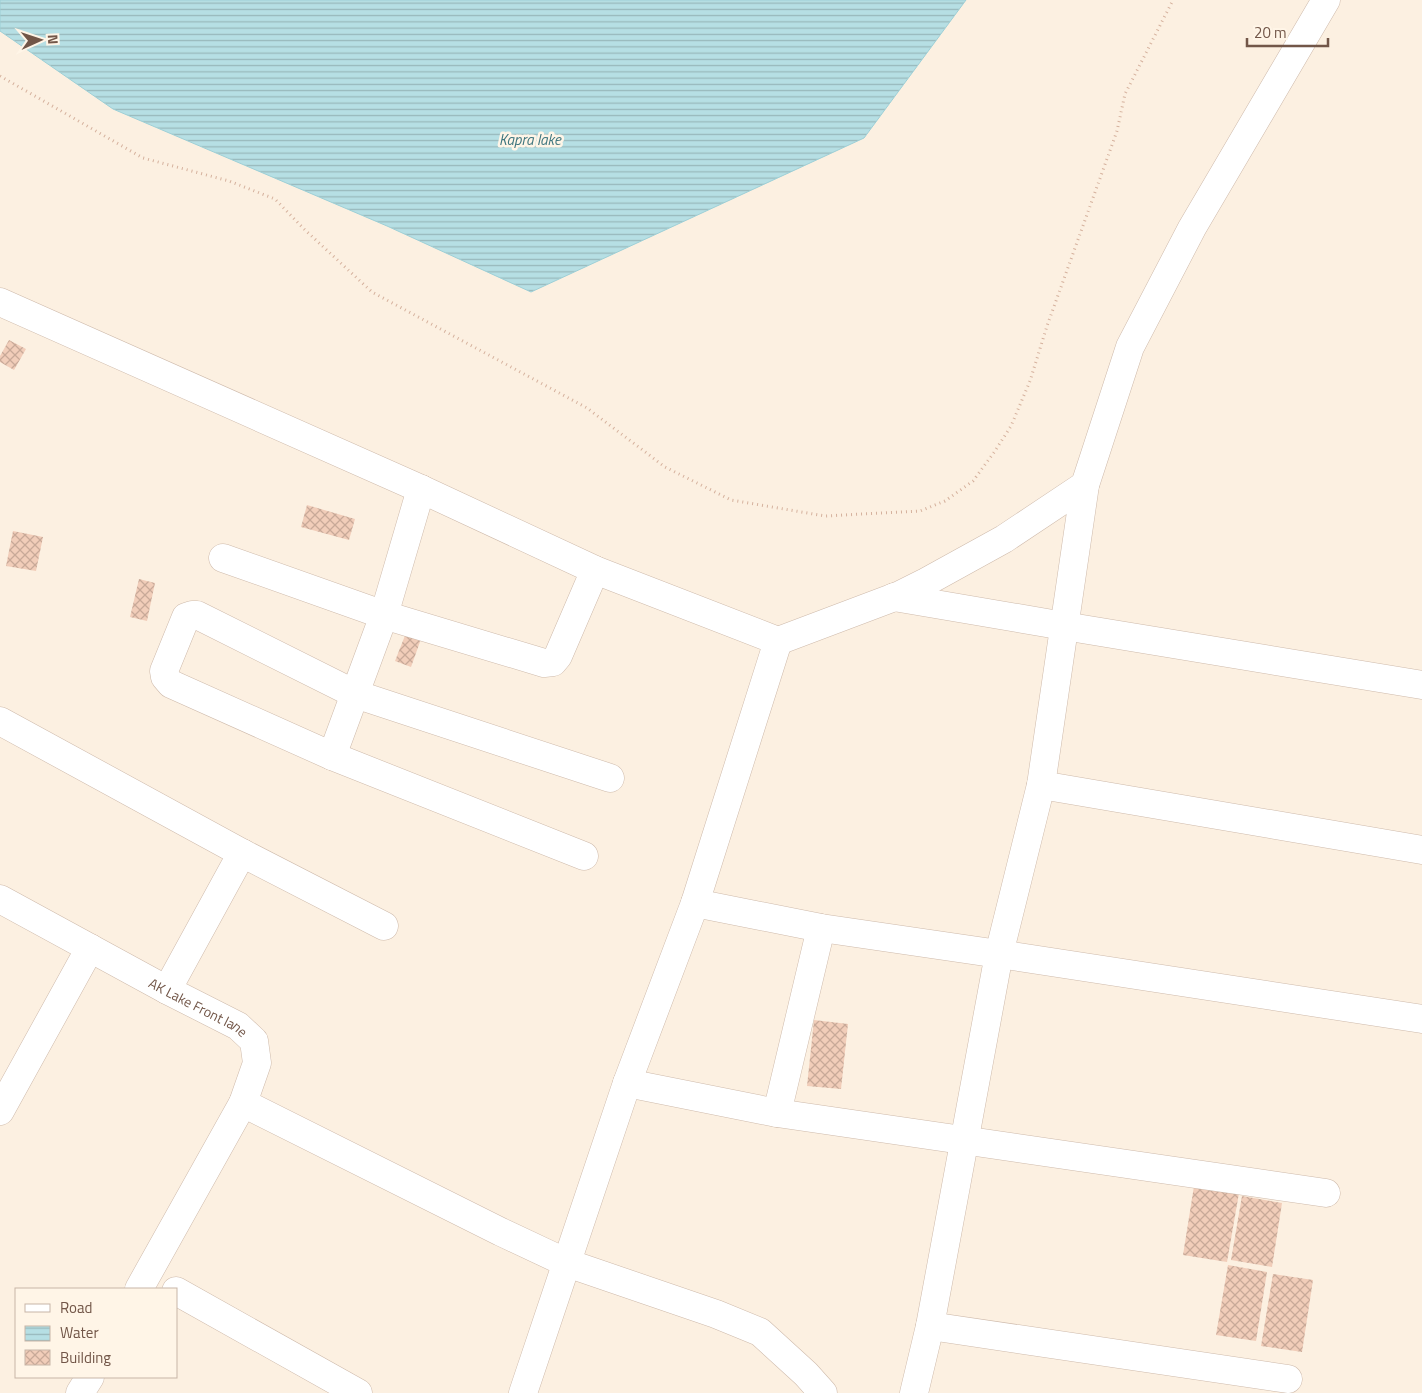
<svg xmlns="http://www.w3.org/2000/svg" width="1422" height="1393" font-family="'Titillium Web',sans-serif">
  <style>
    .water { fill: url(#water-rules); stroke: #9dcfd6 }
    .building { fill: url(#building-cross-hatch) }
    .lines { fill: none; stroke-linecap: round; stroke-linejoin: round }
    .minor-casing { stroke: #cebaab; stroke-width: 29 }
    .path { stroke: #d5b19d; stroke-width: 3; stroke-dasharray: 1 4; stroke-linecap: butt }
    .minor { stroke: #fff; stroke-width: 28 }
    .labels { text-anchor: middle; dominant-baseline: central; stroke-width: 5; stroke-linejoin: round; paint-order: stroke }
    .street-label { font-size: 14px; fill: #725648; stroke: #fff5e7 }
    .water-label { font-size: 15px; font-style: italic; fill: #3f767f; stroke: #fff5e7 }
  </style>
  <defs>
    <pattern id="water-rules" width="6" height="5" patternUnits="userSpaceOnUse" patternTransform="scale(1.25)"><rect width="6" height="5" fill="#b6dfe4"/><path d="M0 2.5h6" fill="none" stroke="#98b8bb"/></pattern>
    <pattern id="building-cross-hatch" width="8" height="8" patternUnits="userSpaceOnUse" patternTransform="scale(1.25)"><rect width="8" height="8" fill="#f1cdb9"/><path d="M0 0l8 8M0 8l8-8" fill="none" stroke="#c8a998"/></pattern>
  </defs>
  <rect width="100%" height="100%" fill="#fcf0e1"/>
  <path class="water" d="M 0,0 L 966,0 L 864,138 L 531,292 L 387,226 L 113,109 L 0,31 Z"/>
  <path class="building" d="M 9,340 L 26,349 L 14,370 L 0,362 L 0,356 Z
    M 307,505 L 355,519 L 349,540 L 301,527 Z
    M 13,531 L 43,537 L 36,571 L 6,566 Z
    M 139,579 L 155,583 L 147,621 L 130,617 Z
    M 406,633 L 421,639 L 411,667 L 395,661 Z
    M 814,1020 L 848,1024 L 841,1089 L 807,1086 Z
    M 1194,1186 L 1239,1193 L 1227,1262 L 1183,1255 Z
    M 1242,1196 L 1282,1203 L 1272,1267 L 1231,1260 Z
    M 1228,1265 L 1267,1272 L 1256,1341 L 1216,1335 Z
    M 1273,1274 L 1313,1280 L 1302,1352 L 1261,1346 Z"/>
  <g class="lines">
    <g class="minor-casing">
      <g id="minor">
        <path d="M 0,302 L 421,489 L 595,570 L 778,641 L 900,595 L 926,582 L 1004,539 L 1085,485"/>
        <path d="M 223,558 L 384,615 L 544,663 L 553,662 L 558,656 L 595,570"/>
        <path d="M 894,597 L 1064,626 L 1422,685"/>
        <path d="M 0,721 L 242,853 L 384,926"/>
        <path d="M 332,756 L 384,615 L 421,489"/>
        <path d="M 1041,785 L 1422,850"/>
        <path d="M 584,856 L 332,756 L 171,684 L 165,677 L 164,671 L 186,617 L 192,615 L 197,615 L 355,694 L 610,778"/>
        <path id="s1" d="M 0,899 L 167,990 L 238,1026 L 254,1041 L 257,1063 L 243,1103 L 139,1289"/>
        <path d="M 695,903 L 821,928 L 999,954 L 1422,1019"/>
        <path d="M 167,990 L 242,853"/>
        <path d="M 627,1083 L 777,1113 L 1326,1193"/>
        <path d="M 243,1103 L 501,1232 L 567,1263 L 716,1314 L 760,1332 L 806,1374 L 823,1393"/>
        <path d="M 0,1111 L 90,948"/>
        <path d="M 777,1113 L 821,928"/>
        <path d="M 176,1291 L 358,1393"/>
        <path d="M 930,1326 L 1288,1379"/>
        <path d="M 80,1393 L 90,1377"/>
        <path d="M 523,1393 L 627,1083 L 695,903 L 778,641"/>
        <path d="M 914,1393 L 930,1326 L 999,954 L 1041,785 L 1085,485 L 1130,347 L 1192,228 L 1326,0"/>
      </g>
    </g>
    <path class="path" d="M 0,76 L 143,158 L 229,181 L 275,199 L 304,229 L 372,292 L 587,408 L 665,467 L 731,500 L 825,516 L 920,511 L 945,501 L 973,481 L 995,451 L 1011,426 L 1030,381 L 1047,326 L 1117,131 L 1125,94 L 1173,0"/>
    <use href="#minor" class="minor"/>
  </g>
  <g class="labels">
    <g class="street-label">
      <text stroke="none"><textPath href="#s1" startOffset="226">AK Lake Front lane</textPath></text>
    </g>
    <g class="water-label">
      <text x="530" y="139">Kapra lake</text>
    </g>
  </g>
  <rect x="15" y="1288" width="162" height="90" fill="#fff5e7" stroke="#c7b5a7"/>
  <rect x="25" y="1304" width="25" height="8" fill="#ffffff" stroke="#c7b5a7"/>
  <text x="60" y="1313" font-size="15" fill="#725648">Road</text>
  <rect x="25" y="1326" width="25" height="15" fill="url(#water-rules)" stroke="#c7b5a7"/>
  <text x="60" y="1338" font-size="15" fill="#725648">Water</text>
  <rect x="25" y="1350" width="25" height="15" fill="url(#building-cross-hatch)" stroke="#c7b5a7"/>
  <text x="60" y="1363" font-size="15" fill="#725648">Building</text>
  <g transform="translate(40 40) rotate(87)" stroke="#fff5e7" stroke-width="4" paint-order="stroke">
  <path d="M0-4L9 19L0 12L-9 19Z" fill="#725648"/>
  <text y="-8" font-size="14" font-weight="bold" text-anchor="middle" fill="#725648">N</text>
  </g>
  <path d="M1247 38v8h81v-8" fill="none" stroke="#725648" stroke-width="2.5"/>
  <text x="1254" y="38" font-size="15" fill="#725648" stroke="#fff5e7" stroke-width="4" paint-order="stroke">20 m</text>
</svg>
